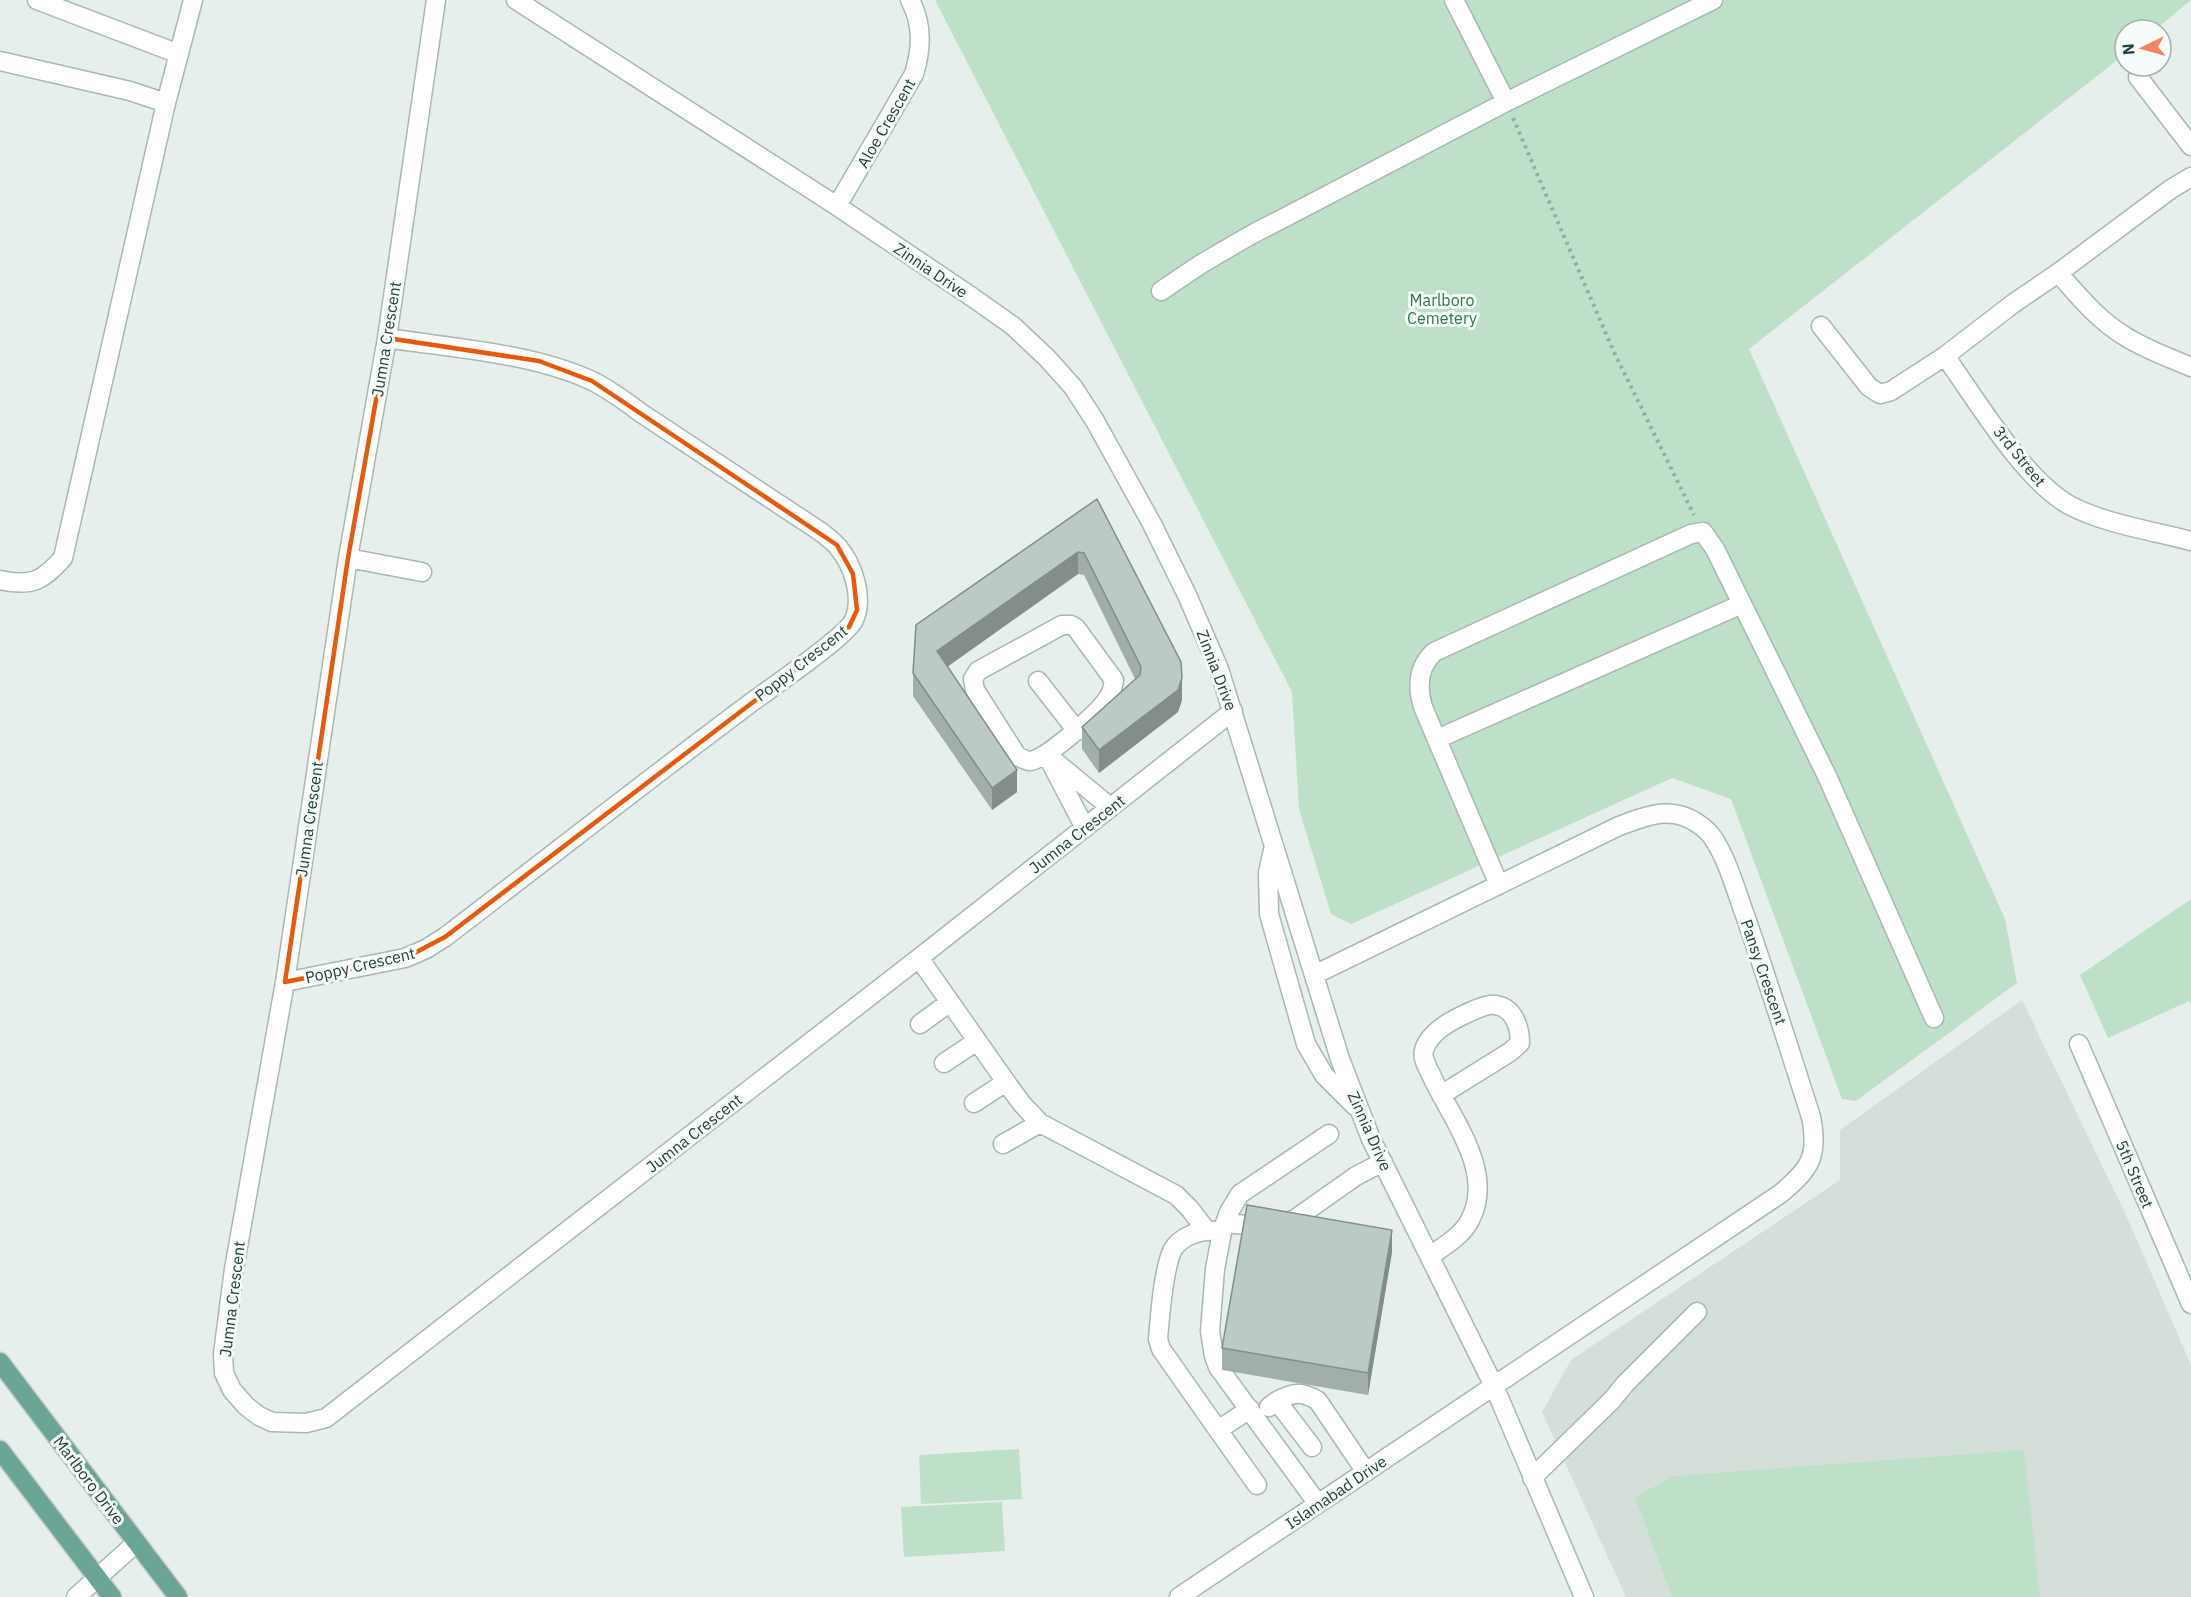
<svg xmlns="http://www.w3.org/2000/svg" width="2191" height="1597" font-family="'IBM Plex Sans',sans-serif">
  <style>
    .built { fill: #d4dfda }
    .green { fill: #bfe0c8 }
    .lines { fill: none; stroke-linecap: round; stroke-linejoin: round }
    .minor-casing { stroke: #a8b8b2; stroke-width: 21 }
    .major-casing { stroke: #c2cac8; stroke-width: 21 }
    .path { stroke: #86b3a5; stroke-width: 4; stroke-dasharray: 3 4.5; stroke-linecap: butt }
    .minor { stroke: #fff; stroke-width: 18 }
    .major { stroke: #6aa596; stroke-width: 18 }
    .wall { fill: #a1aea9 }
    .shaded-wall { fill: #838d89 }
    .building { fill: #bbcac4; stroke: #838d89; stroke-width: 1.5 }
    .marked { fill: none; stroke: #e8590c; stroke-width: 4.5; stroke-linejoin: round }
    .labels { text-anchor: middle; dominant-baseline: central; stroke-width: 6; stroke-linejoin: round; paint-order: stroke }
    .street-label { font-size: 16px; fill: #24423a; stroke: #f7fbf9 }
    .park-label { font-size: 16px; fill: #2d7a4b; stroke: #f7fbf9 }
  </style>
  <rect width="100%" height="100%" fill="#e6efeb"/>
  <path class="built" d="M 2022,1000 L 2126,1215 L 2191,1365 L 2191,1597 L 1626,1597 L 1542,1412 L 1571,1360 L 1840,1180 L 1840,1130 Z"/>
  <path class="green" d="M 935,0 L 2191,0 L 2155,30 L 2125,30 L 2125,54 L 1749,349 L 2005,919 L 2017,983 L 1856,1101 L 1842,1099 L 1731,799 L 1672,778 L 1351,924 L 1331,914 L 1299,809 L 1292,692 Z
    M 2191,899 L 2191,1004 L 2189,1001 L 2108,1038 L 2080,975 Z
    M 1019,1449 L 1022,1499 L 921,1504 L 919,1455 Z
    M 2024,1450 L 2040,1597 L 1672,1597 L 1635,1497 L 1674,1476 Z
    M 1002,1502 L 1005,1551 L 904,1557 L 901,1507 Z"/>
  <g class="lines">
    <g class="minor-casing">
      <path id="minor" d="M 37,0 L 179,54
        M 436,0 L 387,338 L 348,558 L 285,982 L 234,1269 L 223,1354 L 224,1373 L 232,1390 L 246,1406 L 259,1416 L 272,1422 L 306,1423 L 326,1418 L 919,958 L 1233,711
        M 516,0 L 837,206 L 972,297 L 1013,326 L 1047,358 L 1073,387 L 1095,421 L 1152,524 L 1187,595 L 1219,669 L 1340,1059 L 1371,1139 L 1494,1386 L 1584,1597
        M 0,61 L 130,91 L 166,103 L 193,0
        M 2138,77 L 2191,146
        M 1506,102 L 1713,0
        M 837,206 L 914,74 C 922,48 923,24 910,0
        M 2058,273 C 2078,295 2097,319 2123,335 C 2144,349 2168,357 2191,367
        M 1161,291 L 1201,264 L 1249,236 L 1506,102 L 1454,0
        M 1821,326 L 1869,387 L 1880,394 L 1891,391 L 1945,356 L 2014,303 L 2058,273 L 2171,189 L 2191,177
        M 1945,356 C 1976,399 2025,482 2071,506 C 2106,524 2153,531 2191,541
        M 348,558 L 422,572
        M 0,580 C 32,587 42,581 63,558 L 166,103
        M 1062,625 L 1071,625 L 1076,628 L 1114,680 C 1113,686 1112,693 1108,698 C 1098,713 1047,759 1030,761 C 1026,761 1021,758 1017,756 L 975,690 L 973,679 L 978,671 Z
        M 1038,681 L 1077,731
        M 1437,739 L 1742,604
        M 1046,754 L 1110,807
        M 1050,761 L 1085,828
        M 1274,846 L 1268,872 L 1269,914 L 1306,1044 L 1324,1075 L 1355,1106
        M 1499,885 L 1423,707 C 1417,687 1418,667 1434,652 L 1691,534 L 1703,532 L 1715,549 L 1827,776 L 1934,1018
        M 919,958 L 1006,1082 L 1022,1104 L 1040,1123 L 1176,1195 L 1190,1209 L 1206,1230
        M 285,982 L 405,958 L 426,949 L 445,937 C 546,860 646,781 748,705 C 768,690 846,637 854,620 C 864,597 853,565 838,547 C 833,541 827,537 821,532 L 644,415 C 627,403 610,389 590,380 C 531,353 452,348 387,338
        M 920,1024 L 950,1002
        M 2079,1044 L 2191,1304
        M 944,1063 L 977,1041
        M 974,1103 L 1006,1082
        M 1003,1144 L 1040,1123
        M 1225,1223 C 1248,1225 1274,1229 1295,1219 L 1356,1176 L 1383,1162
        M 1216,1231 C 1201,1229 1180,1236 1172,1251 C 1163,1272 1160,1316 1158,1339 L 1161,1349 L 1218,1430
        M 1430,1256 C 1444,1246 1462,1236 1470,1220 C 1495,1173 1453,1120 1433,1079 C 1430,1071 1421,1059 1424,1050 C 1426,1042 1434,1033 1441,1028 C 1450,1021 1484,1003 1495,1005 C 1514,1007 1520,1028 1520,1043 L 1510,1052 L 1441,1095
        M 1277,1401 C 1293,1392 1302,1391 1318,1401 L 1366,1472
        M 1269,1407 L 1277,1401 L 1312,1447
        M 1250,1409 L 1218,1430 L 1257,1485
        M 1532,1478 L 1612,1400 L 1625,1384 L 1697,1312
        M 1318,1504 L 1218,1367 L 1214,1356 L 1210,1331 L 1215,1269 L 1222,1232 L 1229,1212 L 1240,1194 L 1329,1134
        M 76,1597 L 136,1543
        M 1179,1597 L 1780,1194 C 1810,1169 1819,1157 1811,1117 C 1790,1051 1769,984 1746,918 C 1736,892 1729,862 1713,838 C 1709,832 1703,827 1697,823 C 1671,805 1646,816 1619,826 L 1314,975"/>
    </g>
    <g class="major-casing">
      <path id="major" d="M 0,1362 L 178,1597
        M 0,1450 L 112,1597"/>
    </g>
    <path class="path" d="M 1513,118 L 1613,350 L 1694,515"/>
    <use href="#minor" class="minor"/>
    <use href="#major" class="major"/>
  </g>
  <path class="wall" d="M 1097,499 L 1182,700 L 1178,712 L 1099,773 L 1082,749 L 1082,727 L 1135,679 L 1084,575 L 1078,574 L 947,667 L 1017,792 L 992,810 L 913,696 L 913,673 Z
    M 1392,1252 L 1368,1395 L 1222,1370 L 1222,1348 Z"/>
  <path class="shaded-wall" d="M 1078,552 L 1078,574 L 937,674 L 937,651 Z
    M 1182,678 L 1182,700 L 1178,712 L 1099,773 L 1099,750 Z
    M 1017,770 L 1017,792 L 992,810 L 992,788 Z
    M 1392,1230 L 1392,1252 L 1368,1395 L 1368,1373 Z"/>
  <path class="building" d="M 1097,499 L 1181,662 L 1182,678 L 1178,690 L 1099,750 L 1082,727 L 1140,675 L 1141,667 L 1084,553 L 1078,552 L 937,651 L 1017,770 L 992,788 L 913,673 L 916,625 Z
    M 1247,1205 L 1392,1230 L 1368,1373 L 1222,1348 Z"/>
  <path class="marked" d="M 387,338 L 539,361 L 592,381 L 837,545 L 853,574 L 857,610 L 849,627 L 820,651 L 445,937 L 405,958 L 285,982 L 348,558 Z"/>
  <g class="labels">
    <g class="street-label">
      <text transform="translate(886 123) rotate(-60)">Aloe Crescent</text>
      <text transform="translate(931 270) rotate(34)">Zinnia Drive</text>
      <text transform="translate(386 339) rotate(-81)">Jumna Crescent</text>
      <text transform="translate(2020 456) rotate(51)">3rd Street</text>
      <text transform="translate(801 663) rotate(-38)">Poppy Crescent</text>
      <text transform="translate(1217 670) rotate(69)">Zinnia Drive</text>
      <text transform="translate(309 819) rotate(-82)">Jumna Crescent</text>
      <text transform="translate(1077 834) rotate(-38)">Jumna Crescent</text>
      <text transform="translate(360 965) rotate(-13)">Poppy Crescent</text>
      <text transform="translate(1764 972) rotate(71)">Pansy Crescent</text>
      <text transform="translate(1370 1131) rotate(66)">Zinnia Drive</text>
      <text transform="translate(694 1133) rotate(-38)">Jumna Crescent</text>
      <text transform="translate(2135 1174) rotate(67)">5th Street</text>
      <text transform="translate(232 1299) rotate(-83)">Jumna Crescent</text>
      <text transform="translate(89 1480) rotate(53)">Marlboro Drive</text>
      <text transform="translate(1336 1492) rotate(-34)">Islamabad Drive</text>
    </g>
    <g class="park-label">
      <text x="1442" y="300">Marlboro<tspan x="1442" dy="18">Cemetery</tspan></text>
    </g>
  </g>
  <g transform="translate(2143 48) rotate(265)"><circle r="28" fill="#f7fbf9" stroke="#a3b1ad" stroke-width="1.5"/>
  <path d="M0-4.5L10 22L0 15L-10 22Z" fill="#f4845f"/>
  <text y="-9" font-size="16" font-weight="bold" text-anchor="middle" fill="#24423a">N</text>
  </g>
</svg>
